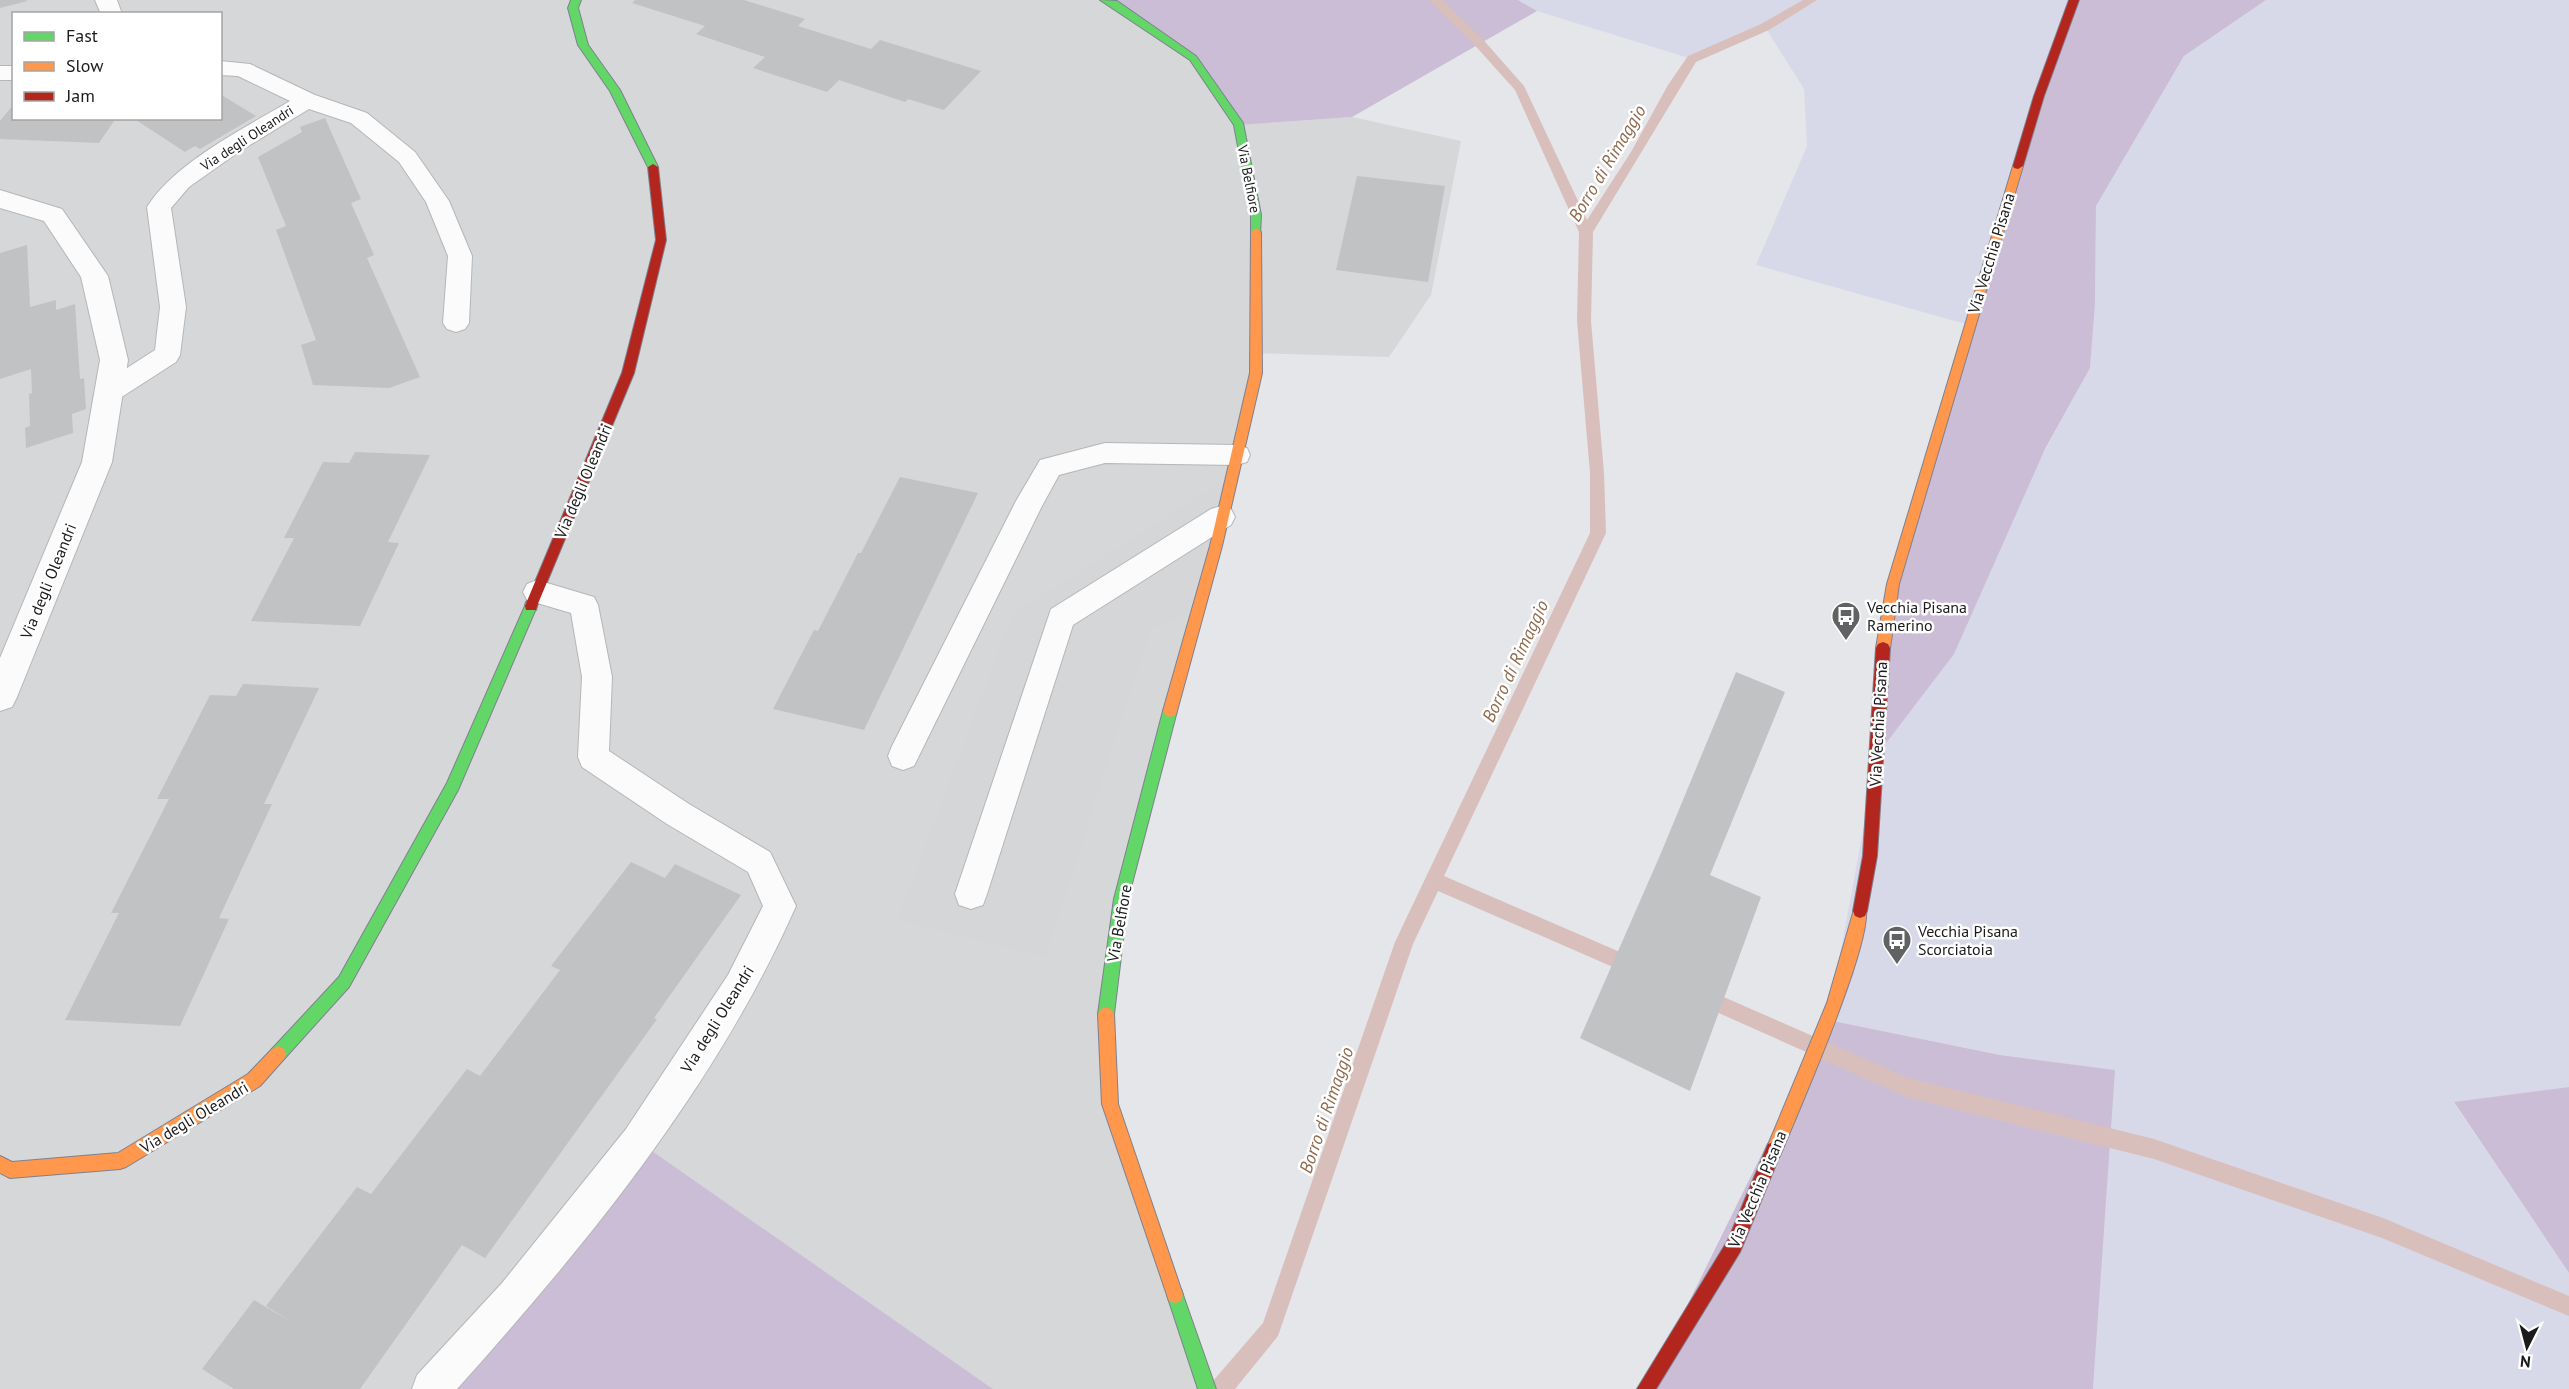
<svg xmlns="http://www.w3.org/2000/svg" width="2569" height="1389" font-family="'PT Sans',sans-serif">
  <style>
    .residential { fill: #d5d7d8; fill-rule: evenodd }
    .religious { fill: #d5d6d7 }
    .farmland { fill: #d8d9e8 }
    .forest { fill: #cbbdd6 }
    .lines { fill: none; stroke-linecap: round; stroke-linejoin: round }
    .stream { fill: #d9bfbb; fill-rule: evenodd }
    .building { fill: #c0c2c4 }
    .lane-casing { stroke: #b5b6b8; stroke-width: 2 }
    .street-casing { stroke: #b5b6b8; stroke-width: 2 }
    .fast-casing { stroke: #7f8090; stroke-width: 2 }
    .slow-casing { stroke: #7f8090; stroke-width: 2 }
    .jam-casing { stroke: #7f8090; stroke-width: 2 }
    .lane { fill: #fbfbfc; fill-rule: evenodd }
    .street { fill: #fbfbfc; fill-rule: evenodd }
    .fast { fill: #63d668; fill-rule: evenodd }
    .slow { fill: #ff974d; fill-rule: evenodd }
    .jam { fill: #b3261e; fill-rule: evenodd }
    .labels { text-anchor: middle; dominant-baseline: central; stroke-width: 5; stroke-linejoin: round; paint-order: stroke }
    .far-street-label { font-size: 14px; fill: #1b1b1b; stroke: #fff }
    .street-label { font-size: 16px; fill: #1b1b1b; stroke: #fff }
    .poi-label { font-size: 16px; fill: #1b1b1b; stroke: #fff; text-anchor: start }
    .water-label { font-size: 18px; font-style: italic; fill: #906a4d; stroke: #fff }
  </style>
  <rect width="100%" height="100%" fill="#e4e6e9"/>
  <path class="residential" d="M 0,0 L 1105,0 L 1193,58 L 1239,125 L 1352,117 L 1461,141 L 1431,295 L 1389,357 L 1256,353 L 1121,899 L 1110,1104 L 1207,1389 L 993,1389 L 639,1143 L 431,1389 L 0,1389 ZM 14,14 L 220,14 L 220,118 L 14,118 Z"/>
  <path class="religious" d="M 1232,476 L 1196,611 L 1150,629 L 1045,957 L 898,919 L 1013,614 Z"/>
  <path class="farmland" d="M 1518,0 L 2074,0 L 1969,325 L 1756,265 L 1807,146 L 1804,89 L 1765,27 L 1692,59 L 1537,11 Z
    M 2266,0 L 2569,0 L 2569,1087 L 2454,1103 L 2569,1273 L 2569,1389 L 2093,1389 L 2114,1070 L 2000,1055 L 1828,1020 L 1877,755 L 2090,368 L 2095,304 L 2096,206 L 2184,56 Z"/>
  <path class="forest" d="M 1105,0 L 1518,0 L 1537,11 L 1352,117 L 1239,125 L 1193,58 Z
    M 2075,0 L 2266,0 L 2184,56 L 2096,206 L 2095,304 L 2090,368 L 2045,449 L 1954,654 L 1877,755 L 1893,584 Z
    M 1828,1020 L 2000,1055 L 2115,1070 L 2093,1389 L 1646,1389 Z
    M 2569,1087 L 2569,1273 L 2454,1102 Z
    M 639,1142 L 993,1389 L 431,1389 Z"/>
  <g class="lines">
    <path class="stream" d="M 1429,0 L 1442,0 L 1479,35 L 1524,86 L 1587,220 L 1631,152 L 1668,85 L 1688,56 L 1761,24 L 1803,0 L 1817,0 L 1769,30 L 1696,62 L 1593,232 L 1591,321 L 1604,473 L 1606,533 L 1444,876 L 1643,962 L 1645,968 L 1643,974 L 1636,977 L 1629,974 L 1438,891 L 1413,944 L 1278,1336 L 1235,1389 L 1210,1389 L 1213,1381 L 1263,1323 L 1395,942 L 1590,533 L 1590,473 L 1577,321 L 1579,232 L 1515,90 L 1471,41 Z
      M 1701,987 L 1908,1078 L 2154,1139 L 2383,1218 L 2569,1296 L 2569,1316 L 2382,1238 L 2154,1159 L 1907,1097 L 1694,1002 L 1692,996 L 1694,990 Z"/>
  </g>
  <path class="building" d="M 0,0 L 26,0 L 27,1 L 0,8 Z
    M 635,0 L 744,0 L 805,19 L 798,26 L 871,49 L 880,40 L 981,71 L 944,110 L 908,99 L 905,102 L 839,80 L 827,92 L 753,68 L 765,57 L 696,34 L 705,26 L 632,3 Z
    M 220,94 L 256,116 L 200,149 L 195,146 L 185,152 L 133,118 L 220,118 Z
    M 14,104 L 14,118 L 116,118 L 99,143 L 0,139 L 0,121 Z
    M 325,118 L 361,199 L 351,203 L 374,255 L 367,258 L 420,377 L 389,388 L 313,385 L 301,345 L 316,340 L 276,230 L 286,226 L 258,157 L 302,132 L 300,127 Z
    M 1357,176 L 1445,186 L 1428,282 L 1336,270 Z
    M 27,245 L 30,307 L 56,300 L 56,310 L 75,304 L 80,379 L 84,378 L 86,409 L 72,414 L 73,433 L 26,448 L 25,428 L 30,426 L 29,394 L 32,393 L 31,369 L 0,379 L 0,253 Z
    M 355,452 L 430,455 L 388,542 L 399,543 L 360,626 L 251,621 L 294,538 L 284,538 L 323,462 L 349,463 Z
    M 900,477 L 978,493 L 864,730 L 773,709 L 814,630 L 818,631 L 858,553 L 861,553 Z
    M 1736,672 L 1785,692 L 1710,875 L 1761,897 L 1690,1091 L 1580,1038 L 1661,853 Z
    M 243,684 L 319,688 L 264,804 L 272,804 L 219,918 L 229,919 L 180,1026 L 65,1020 L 119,913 L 111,913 L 169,799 L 157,799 L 210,695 L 236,696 Z
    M 631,862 L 665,878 L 675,864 L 741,895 L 654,1018 L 657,1019 L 485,1258 L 462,1245 L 360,1389 L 234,1389 L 202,1369 L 254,1300 L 293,1323 L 266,1306 L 357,1187 L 371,1194 L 467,1069 L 480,1076 L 560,970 L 551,966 Z"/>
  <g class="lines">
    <g class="lane-casing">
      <path id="lane" d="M 95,0 L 117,0 L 122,14 L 101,14 Z
        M 220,61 L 250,64 L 315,95 L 367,113 L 415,152 L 449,201 L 472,256 L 469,323 L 465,329 L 456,332 L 447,329 L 443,323 L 448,256 L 426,202 L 399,162 L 351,123 L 309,109 L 240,151 L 189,187 L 171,208 L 186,307 L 180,355 L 176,362 L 117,400 L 108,403 L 99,400 L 95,393 L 99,386 L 155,350 L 160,307 L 147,207 C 175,162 245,128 290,101 L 238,76 L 220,75 Z
        M 0,66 L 14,66 L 14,80 L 0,80 Z
        M 1105,443 L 1237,445 L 1247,448 L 1250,455 L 1247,462 L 1237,465 L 1105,463 L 1059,475 L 1042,506 L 914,766 L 903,770 L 892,766 L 888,756 L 892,746 L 1016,501 L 1040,460 Z
        M 1221,506 L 1231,509 L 1235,517 L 1231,525 L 1073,625 L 987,894 L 983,905 L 971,909 L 959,905 L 955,894 L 1051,609 L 1211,509 Z
        M 537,580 L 594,597 L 598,605 L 612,677 L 609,751 L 689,804 L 770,852 L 796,906 C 716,1087 588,1243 457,1389 L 412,1389 L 417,1375 L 502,1283 L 626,1129 L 728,975 L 763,906 L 748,872 L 667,824 L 582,767 L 578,757 L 582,677 L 571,613 L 527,600 L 523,592 L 527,584 Z"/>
    </g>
    <g class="street-casing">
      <path id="street" d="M 0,190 L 62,209 L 108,276 L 128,360 L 112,462 L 17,697 L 12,707 L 0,711 L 0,658 L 82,462 L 100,360 L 81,277 L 44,221 L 0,208 Z"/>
    </g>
    <g class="fast-casing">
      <path id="fast" d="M 571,0 L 581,0 L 578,8 L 588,45 L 620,90 L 658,167 L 657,169 L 649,169 L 610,91 L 578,45 L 568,8 Z
        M 1100,0 L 1117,1 L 1196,56 L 1243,123 L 1261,215 L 1260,235 L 1256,236 L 1251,232 L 1251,215 L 1234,125 L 1190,60 Z
        M 531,601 L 536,602 L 537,606 L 458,790 L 349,987 L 284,1059 L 278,1062 L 272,1059 L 270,1054 L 272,1049 L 339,977 L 447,783 L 525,606 L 526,602 Z
        M 1170,705 L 1175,707 L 1177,711 L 1128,899 L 1114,1014 L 1111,1019 L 1106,1021 L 1101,1019 L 1098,1014 L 1114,899 L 1163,711 L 1165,707 Z
        M 1175,1287 L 1181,1289 L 1183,1295 L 1216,1389 L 1198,1389 L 1167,1295 L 1169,1289 Z"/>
    </g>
    <g class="slow-casing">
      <path id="slow" d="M 2018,163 L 2023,166 L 1899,584 L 1890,648 L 1888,652 L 1878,652 L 1876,648 L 1887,584 L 2013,166 Z
        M 1256,228 L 1261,232 L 1262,373 L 1222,546 L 1177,711 L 1175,715 L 1170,717 L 1165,715 L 1163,711 L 1210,546 L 1250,373 L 1251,232 Z
        M 1860,904 L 1865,906 C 1877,934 1795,1119 1780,1156 L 1774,1158 L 1768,1156 L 1766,1150 L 1827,1003 L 1855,906 Z
        M 1106,1007 L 1111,1009 L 1114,1014 L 1118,1104 L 1183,1295 L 1181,1301 L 1175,1303 L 1169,1301 L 1167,1295 L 1102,1104 L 1098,1014 L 1101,1009 Z
        M 278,1046 L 284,1049 L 286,1054 L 284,1059 L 260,1086 L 126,1167 L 120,1169 L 10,1178 L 0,1173 L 0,1156 L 12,1162 L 118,1153 L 248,1074 L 272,1049 Z"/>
    </g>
    <g class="jam-casing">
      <path id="jam" d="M 2069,0 L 2079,0 L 2044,96 L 2023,166 L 2018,169 L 2014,168 L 2013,166 L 2034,96 Z
        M 653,164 L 658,167 L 666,240 L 634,373 L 537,606 L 536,610 L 526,610 L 525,606 L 622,373 L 656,240 L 648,167 Z
        M 1883,642 L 1888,644 L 1890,648 L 1877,856 L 1867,911 L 1865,916 L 1860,918 L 1855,916 L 1853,911 L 1863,856 L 1876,648 L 1878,644 Z
        M 1774,1142 L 1780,1144 L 1782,1150 L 1740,1252 L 1656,1389 L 1637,1389 L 1728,1240 L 1768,1144 Z"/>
    </g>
    <use href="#lane" class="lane"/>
    <use href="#street" class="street"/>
    <use href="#fast" class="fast"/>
    <use href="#slow" class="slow"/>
    <use href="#jam" class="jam"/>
  </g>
  <defs>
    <g id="bus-pin" transform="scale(1.5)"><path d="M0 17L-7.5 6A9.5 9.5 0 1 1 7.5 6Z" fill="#616263" stroke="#fff"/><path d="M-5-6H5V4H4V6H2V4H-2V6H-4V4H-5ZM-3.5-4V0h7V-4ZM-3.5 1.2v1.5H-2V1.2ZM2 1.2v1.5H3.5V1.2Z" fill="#fff"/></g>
  </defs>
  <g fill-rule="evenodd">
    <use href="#bus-pin" x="1846" y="616"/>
    <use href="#bus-pin" x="1897" y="940"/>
  </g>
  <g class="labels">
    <g class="far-street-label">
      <text transform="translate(247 138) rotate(-33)">Via degli Oleandri</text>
      <text transform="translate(1249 179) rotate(79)">Via Belfiore</text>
    </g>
    <g class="street-label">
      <text transform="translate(1991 253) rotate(-73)">Via Vecchia Pisana</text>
      <text transform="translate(583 481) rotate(-67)">Via degli Oleandri</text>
      <text transform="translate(48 581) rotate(-68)">Via degli Oleandri</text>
      <text transform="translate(1878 724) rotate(-87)">Via Vecchia Pisana</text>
      <text transform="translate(1119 923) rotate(-80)">Via Belfiore</text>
      <text transform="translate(717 1019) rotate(-58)">Via degli Oleandri</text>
      <text transform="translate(194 1117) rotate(-31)">Via degli Oleandri</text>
      <text transform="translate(1757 1189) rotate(-67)">Via Vecchia Pisana</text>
    </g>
    <g class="poi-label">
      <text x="1867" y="607">Vecchia Pisana<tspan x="1867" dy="18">Ramerino</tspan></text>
      <text x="1918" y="931">Vecchia Pisana<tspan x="1918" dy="18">Scorciatoia</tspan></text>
    </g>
    <g class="water-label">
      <text transform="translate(1607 163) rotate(-59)">Borro di Rimaggio</text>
      <text transform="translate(1515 661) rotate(-65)">Borro di Rimaggio</text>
      <text transform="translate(1326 1110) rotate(-71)">Borro di Rimaggio</text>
    </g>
  </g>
  <rect x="12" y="12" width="210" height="108" fill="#ffffff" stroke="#a4a4a4" stroke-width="1.5"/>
  <rect x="24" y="32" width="30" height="9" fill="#63d668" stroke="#a4a4a4" stroke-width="1.5"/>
  <text x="66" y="42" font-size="18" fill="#1b1b1b">Fast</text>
  <rect x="24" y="62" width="30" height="9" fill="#ff974d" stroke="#a4a4a4" stroke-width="1.5"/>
  <text x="66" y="72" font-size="18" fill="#1b1b1b">Slow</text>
  <rect x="24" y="92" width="30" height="9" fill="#b3261e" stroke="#a4a4a4" stroke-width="1.5"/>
  <text x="66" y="102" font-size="18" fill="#1b1b1b">Jam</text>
  <g transform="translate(2527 1347) rotate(186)" stroke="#ffffff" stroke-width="4.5" paint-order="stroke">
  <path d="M0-4.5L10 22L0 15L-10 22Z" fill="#1b1b1b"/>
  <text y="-9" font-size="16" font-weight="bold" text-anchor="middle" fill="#1b1b1b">N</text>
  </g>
</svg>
